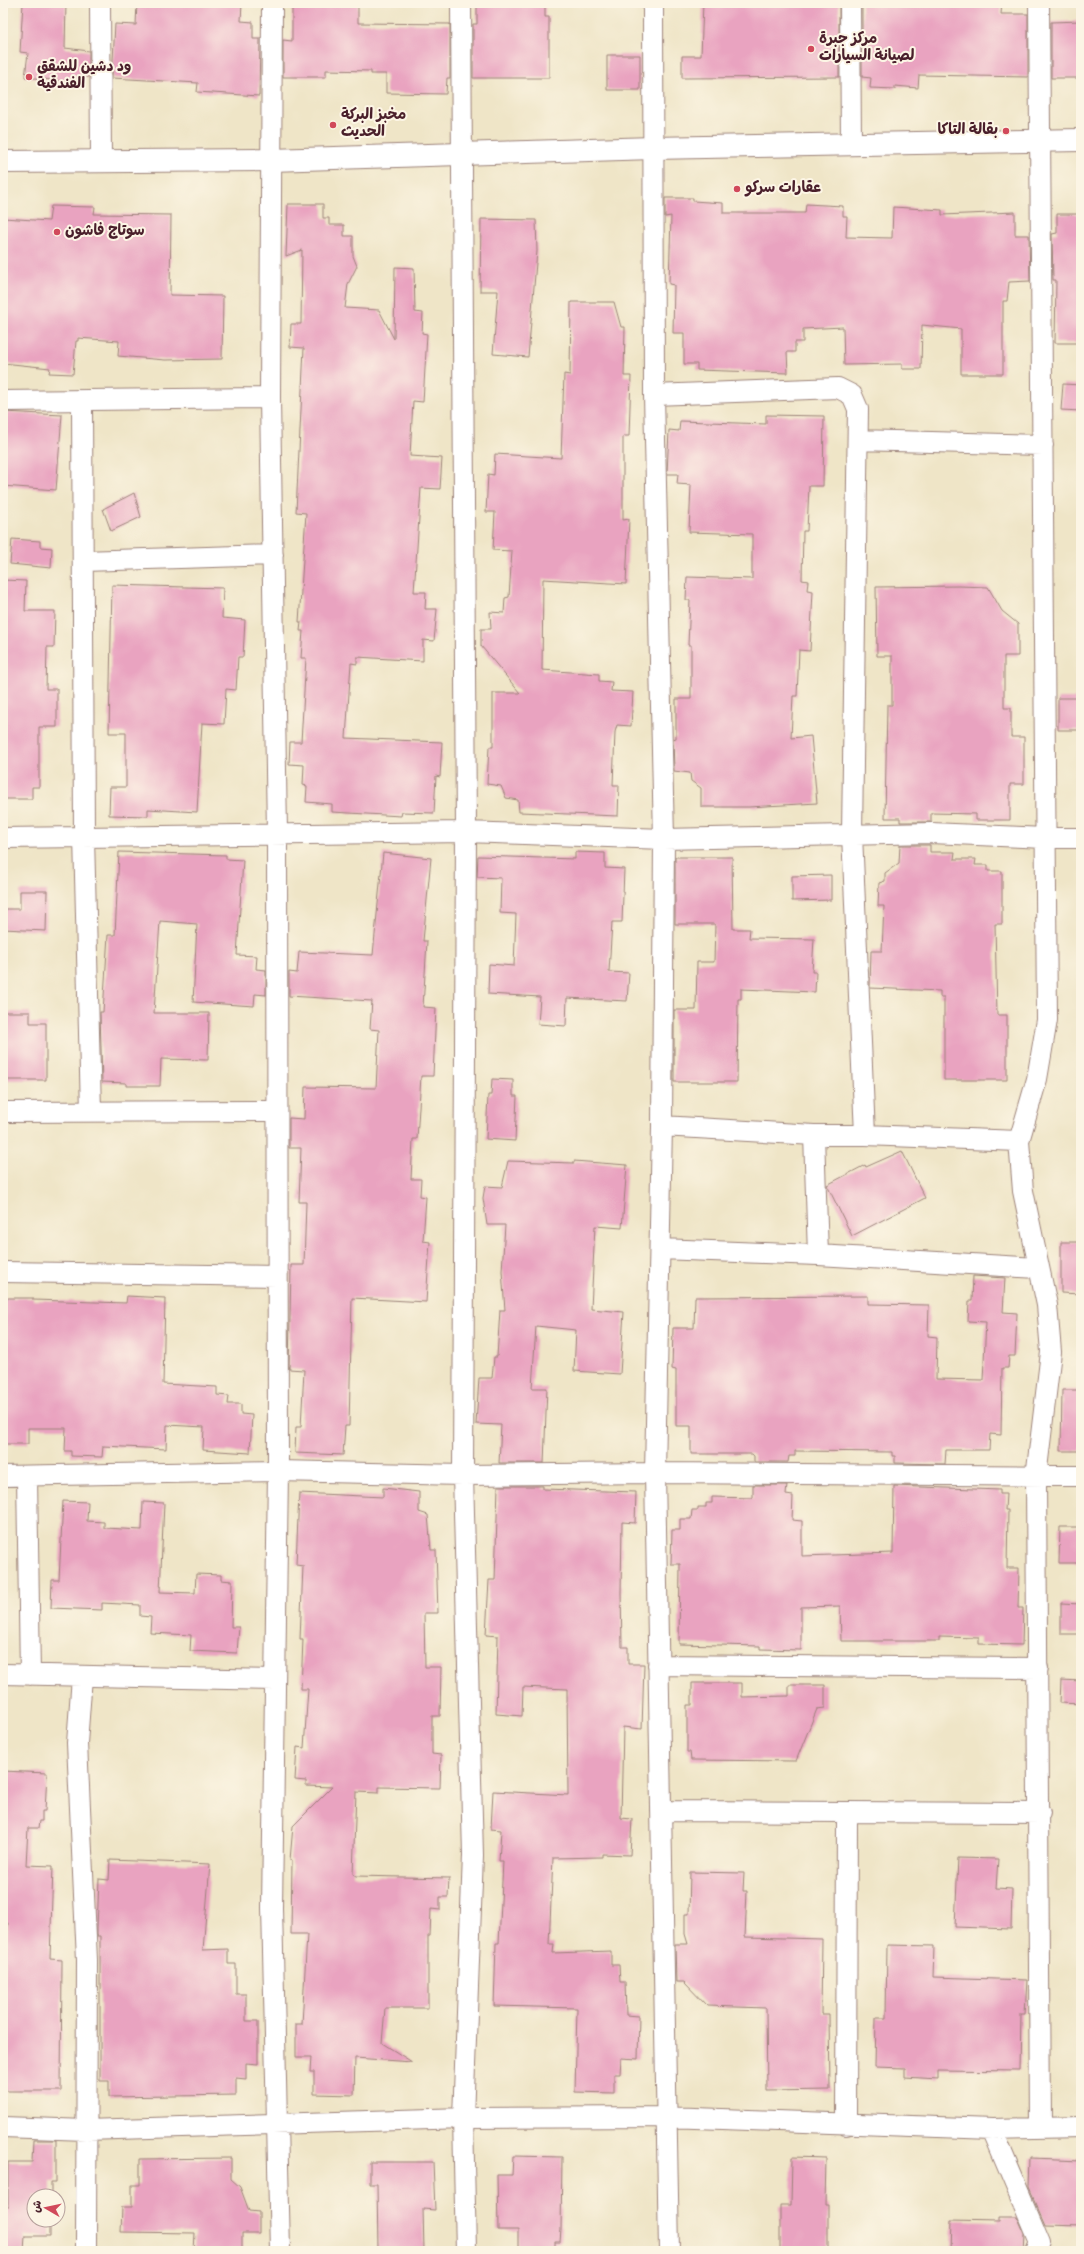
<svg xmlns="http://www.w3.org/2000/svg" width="1084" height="2254" font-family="'Gochi Hand','Playpen Sans Arabic',sans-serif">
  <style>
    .building { fill: #e9a3c0 }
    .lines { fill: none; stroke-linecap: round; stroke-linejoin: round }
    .street-casing { stroke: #9c8279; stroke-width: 22 }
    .secondary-casing { stroke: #9c8279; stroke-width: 24 }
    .street { stroke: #fff; stroke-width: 20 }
    .secondary { stroke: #fff; stroke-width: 22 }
    .poi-dot { fill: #d1495b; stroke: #fcf5e5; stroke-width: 1.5 }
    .labels { text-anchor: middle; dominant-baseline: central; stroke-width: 4; stroke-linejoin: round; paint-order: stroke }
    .poi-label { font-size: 15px; font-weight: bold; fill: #4a1f2b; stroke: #fcf5e5; text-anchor: start }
  </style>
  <rect width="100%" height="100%" fill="#fcf5e5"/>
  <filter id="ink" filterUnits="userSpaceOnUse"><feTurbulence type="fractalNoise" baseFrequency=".025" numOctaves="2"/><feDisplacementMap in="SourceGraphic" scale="8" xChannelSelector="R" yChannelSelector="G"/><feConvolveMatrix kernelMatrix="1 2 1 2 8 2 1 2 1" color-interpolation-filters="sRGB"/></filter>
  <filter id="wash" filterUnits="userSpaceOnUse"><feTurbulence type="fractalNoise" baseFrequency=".012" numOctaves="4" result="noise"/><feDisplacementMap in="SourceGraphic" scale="16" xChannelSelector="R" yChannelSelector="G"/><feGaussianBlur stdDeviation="0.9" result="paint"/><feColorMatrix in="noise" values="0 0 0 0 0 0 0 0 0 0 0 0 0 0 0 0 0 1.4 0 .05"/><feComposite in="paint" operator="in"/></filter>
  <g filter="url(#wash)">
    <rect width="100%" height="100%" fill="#efe5c7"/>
    <g id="blocks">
      <path class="building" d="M 23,3 L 66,3 L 65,48 L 89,51 L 89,77 L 80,77 L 80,83 L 25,77 L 28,53 L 20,52 Z
        M 137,3 L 242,3 L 241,21 L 253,22 L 253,39 L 260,39 L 259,96 L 197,92 L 198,83 L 112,78 L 115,24 L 136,25 Z
        M 292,3 L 358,3 L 358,23 L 450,24 L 450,78 L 447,78 L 446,94 L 386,93 L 386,74 L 371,74 L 371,71 L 326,70 L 326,77 L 283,77 L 283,40 L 292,41 Z
        M 477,3 L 545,3 L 545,17 L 549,17 L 549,78 L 473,78 L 473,24 L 477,24 Z
        M 703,3 L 839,3 L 839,77 L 682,78 L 682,56 L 701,56 Z
        M 862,3 L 1002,3 L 1001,14 L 1028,14 L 1028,77 L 919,75 L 918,88 L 895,86 L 895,89 L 870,88 L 871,78 L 862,77 Z
        M 1081,21 L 1081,78 L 1051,78 L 1051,22 Z
        M 607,55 L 640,55 L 640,90 L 607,90 Z
        M 665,198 L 693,198 L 693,201 L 723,203 L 723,213 L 805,213 L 806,204 L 843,206 L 843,216 L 847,216 L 846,237 L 892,238 L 893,207 L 942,210 L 942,215 L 1015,212 L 1015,235 L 1029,235 L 1030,281 L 1009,282 L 1007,301 L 1003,301 L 1003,374 L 961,374 L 961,329 L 922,325 L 921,369 L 902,369 L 902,364 L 844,365 L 843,327 L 803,329 L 803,342 L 795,342 L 795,352 L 787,352 L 788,373 L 697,370 L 697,364 L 684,364 L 684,333 L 673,333 L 674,285 L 669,284 L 671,216 L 665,217 Z
        M 288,204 L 323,204 L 323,218 L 329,218 L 329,225 L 344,225 L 344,236 L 353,236 L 353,256 L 357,266 L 348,284 L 345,308 L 379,310 L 394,339 L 395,267 L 414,268 L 415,312 L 423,313 L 422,333 L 427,334 L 423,402 L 413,401 L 410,456 L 442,458 L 440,489 L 421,488 L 414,592 L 426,592 L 425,609 L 437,609 L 434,641 L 423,640 L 423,661 L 357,657 L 357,664 L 351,663 L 346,738 L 442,742 L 440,777 L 436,776 L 434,813 L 402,812 L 401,816 L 332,812 L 332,804 L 306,802 L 307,786 L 303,785 L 304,765 L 289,764 L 290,742 L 301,742 L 306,658 L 301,658 L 303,631 L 300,631 L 301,622 L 299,622 L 306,513 L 296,512 L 304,348 L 290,347 L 291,324 L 301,324 L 302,250 L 286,256 Z
        M 51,206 L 95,207 L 94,214 L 171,215 L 170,295 L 223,296 L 222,359 L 165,360 L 118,356 L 119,341 L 78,338 L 78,341 L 76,341 L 73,374 L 49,373 L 50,368 L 3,363 L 3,218 L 49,221 Z
        M 1057,214 L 1081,214 L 1081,317 L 1078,317 L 1078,343 L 1055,343 L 1056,280 L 1053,280 L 1052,234 L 1057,233 Z
        M 481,219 L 536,220 L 537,251 L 528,357 L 493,354 L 498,291 L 480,291 Z
        M 571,302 L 614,302 L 621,327 L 625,327 L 624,376 L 631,376 L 629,436 L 623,436 L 623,520 L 629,519 L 626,584 L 543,579 L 542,670 L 599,674 L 599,681 L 612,682 L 611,691 L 633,692 L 631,726 L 617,725 L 615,732 L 613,785 L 619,785 L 618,816 L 519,812 L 518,800 L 506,798 L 501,786 L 487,784 L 489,747 L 493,747 L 493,693 L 520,693 L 481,646 L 481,629 L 491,629 L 490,612 L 504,613 L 505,598 L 509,597 L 512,551 L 493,550 L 495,512 L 486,512 L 488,474 L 494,475 L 495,454 L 561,458 L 564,374 L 570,375 Z
        M 1063,384 L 1081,385 L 1081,411 L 1061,410 Z
        M 4,412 L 62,415 L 56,490 L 3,486 Z
        M 766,415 L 824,416 L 823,486 L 809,486 L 807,531 L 803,531 L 802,580 L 808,581 L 807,590 L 813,591 L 810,651 L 799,650 L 797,696 L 793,696 L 791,738 L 811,736 L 817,803 L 749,807 L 701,807 L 701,788 L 691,781 L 690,773 L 674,771 L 673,739 L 676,738 L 676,699 L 691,699 L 691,645 L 688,645 L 690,600 L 686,600 L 687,577 L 752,579 L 752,534 L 689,532 L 691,485 L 677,484 L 678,474 L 667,474 L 669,430 L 679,431 L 680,421 L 766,424 Z
        M 134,493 L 141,517 L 111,531 L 103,509 Z
        M 12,539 L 40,541 L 40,547 L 52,548 L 51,568 L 10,564 Z
        M 3,580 L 26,581 L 25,611 L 55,611 L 54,647 L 47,647 L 46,689 L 57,689 L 57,727 L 39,727 L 39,787 L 32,787 L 32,799 L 3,799 Z
        M 112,585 L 223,588 L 222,618 L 245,620 L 243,657 L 238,657 L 236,690 L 226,689 L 224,724 L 202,723 L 197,812 L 148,809 L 148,816 L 109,815 L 110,787 L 126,787 L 126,733 L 109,733 Z
        M 959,586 L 988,587 L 1002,611 L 1018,624 L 1018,656 L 1004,656 L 1004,708 L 1011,708 L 1011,737 L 1024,737 L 1024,784 L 1010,784 L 1010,820 L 976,820 L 976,814 L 931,813 L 931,822 L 900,822 L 900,818 L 885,818 L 887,705 L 892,705 L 892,656 L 877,656 L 876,587 Z
        M 1058,698 L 1081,698 L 1081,730 L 1058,730 Z
        M 900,845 L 930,845 L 930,852 L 955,852 L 954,859 L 976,859 L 975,865 L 988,865 L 988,871 L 1002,871 L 1002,924 L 995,924 L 997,1015 L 1007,1015 L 1007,1080 L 944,1080 L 944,997 L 940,997 L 940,991 L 870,988 L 871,951 L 882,951 L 884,906 L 878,906 L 879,883 L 885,881 L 885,873 L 899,863 Z
        M 119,852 L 226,855 L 226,859 L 243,860 L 237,955 L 257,956 L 256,969 L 266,970 L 266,995 L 255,994 L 254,1006 L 193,1002 L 197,924 L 160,921 L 154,1013 L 209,1013 L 208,1060 L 161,1059 L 160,1086 L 126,1086 L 126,1083 L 102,1082 L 100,1012 L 103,1012 L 108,935 L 115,935 Z
        M 575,852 L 605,853 L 605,868 L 624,869 L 622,922 L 612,922 L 609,972 L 629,973 L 627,1001 L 567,998 L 566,1026 L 538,1024 L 540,997 L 488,994 L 489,964 L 514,966 L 516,914 L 500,913 L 501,878 L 477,877 L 478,856 L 575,859 Z
        M 383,853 L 431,858 L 423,941 L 427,941 L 423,1007 L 436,1008 L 433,1076 L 421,1076 L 417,1139 L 413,1139 L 411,1179 L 421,1179 L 420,1196 L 426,1197 L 423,1241 L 430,1242 L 426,1302 L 352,1298 L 349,1426 L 345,1426 L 343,1455 L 295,1453 L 296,1427 L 301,1427 L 304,1370 L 289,1369 L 291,1265 L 304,1265 L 306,1202 L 299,1202 L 301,1148 L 289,1148 L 289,1118 L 304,1119 L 305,1087 L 376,1088 L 379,1030 L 370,1029 L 372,1001 L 289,996 L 289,972 L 297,973 L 299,952 L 373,955 Z
        M 675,857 L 732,857 L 733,929 L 750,929 L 749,938 L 814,939 L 812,972 L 816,972 L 815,992 L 741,989 L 741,999 L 738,999 L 737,1082 L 674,1082 L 674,1010 L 696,1010 L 697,962 L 714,962 L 715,924 L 675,924 Z
        M 831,875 L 831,900 L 792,901 L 792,876 Z
        M 20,891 L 47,891 L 46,931 L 3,929 L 3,909 L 20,909 Z
        M 3,1012 L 30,1012 L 30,1023 L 46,1023 L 46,1080 L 3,1080 Z
        M 492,1079 L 513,1080 L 513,1096 L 517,1096 L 515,1141 L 486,1139 L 488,1095 L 491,1095 Z
        M 902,1151 L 925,1198 L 852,1236 L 827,1185 L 865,1165 L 866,1167 Z
        M 508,1161 L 574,1163 L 574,1161 L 627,1165 L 622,1228 L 595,1226 L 591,1309 L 624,1312 L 620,1374 L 574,1371 L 576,1330 L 536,1326 L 532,1388 L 547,1388 L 544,1463 L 499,1463 L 501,1425 L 476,1424 L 479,1378 L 492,1378 L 494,1357 L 497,1357 L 500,1310 L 505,1310 L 502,1271 L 505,1225 L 487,1225 L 483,1198 L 485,1186 L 502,1187 Z
        M 1061,1242 L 1081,1242 L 1081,1294 L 1061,1293 Z
        M 973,1276 L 1005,1278 L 1003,1312 L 1017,1313 L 1015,1356 L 1009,1356 L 1008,1368 L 1002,1368 L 1001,1435 L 990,1434 L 989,1450 L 946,1450 L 945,1464 L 895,1463 L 895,1456 L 892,1456 L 892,1452 L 795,1451 L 795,1456 L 789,1456 L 788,1462 L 754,1462 L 754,1456 L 752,1454 L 691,1454 L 691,1426 L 676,1426 L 676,1370 L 672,1369 L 673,1328 L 694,1328 L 695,1297 L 868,1296 L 868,1304 L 929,1305 L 928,1336 L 937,1337 L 936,1379 L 983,1380 L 986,1322 L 968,1321 L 969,1301 L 972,1301 Z
        M 127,1296 L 165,1298 L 163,1384 L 217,1387 L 217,1395 L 229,1396 L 228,1404 L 241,1404 L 241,1414 L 252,1415 L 250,1453 L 203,1450 L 204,1427 L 167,1425 L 166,1449 L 103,1446 L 102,1457 L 71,1456 L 71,1451 L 65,1451 L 66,1428 L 28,1428 L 28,1444 L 3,1444 L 3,1298 L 33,1298 L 33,1300 L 126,1303 Z
        M 1062,1390 L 1081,1390 L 1081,1451 L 1061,1451 Z
        M 753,1485 L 787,1485 L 786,1495 L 793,1496 L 792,1520 L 802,1521 L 802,1556 L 893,1553 L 894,1486 L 1000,1490 L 1000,1494 L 1006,1494 L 1005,1510 L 1008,1510 L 1007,1568 L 1019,1568 L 1018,1608 L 1023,1608 L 1022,1645 L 979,1644 L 979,1638 L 939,1637 L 939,1641 L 841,1641 L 840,1606 L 801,1607 L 801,1650 L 760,1649 L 760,1646 L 679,1644 L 680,1564 L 671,1564 L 672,1530 L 680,1530 L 680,1519 L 691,1519 L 692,1510 L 698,1510 L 698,1507 L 706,1507 L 706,1503 L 712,1503 L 712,1497 L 753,1498 Z
        M 498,1486 L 543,1486 L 543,1489 L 636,1492 L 635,1523 L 622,1522 L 621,1593 L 622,1647 L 628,1647 L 628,1664 L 644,1664 L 642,1729 L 623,1727 L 621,1818 L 632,1819 L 630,1855 L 602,1854 L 602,1857 L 553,1858 L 549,1944 L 554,1944 L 553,1953 L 611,1951 L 611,1965 L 619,1965 L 620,1982 L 625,1982 L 626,2015 L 639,2016 L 638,2059 L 621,2058 L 620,2074 L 614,2074 L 614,2093 L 575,2092 L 577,2008 L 494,2006 L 496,1943 L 499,1943 L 503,1861 L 499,1861 L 501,1830 L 491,1829 L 493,1791 L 568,1795 L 567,1689 L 523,1687 L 522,1716 L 496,1714 L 498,1636 L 486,1635 L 489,1580 L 495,1580 Z
        M 383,1488 L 419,1492 L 419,1512 L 428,1515 L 431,1550 L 436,1550 L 438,1613 L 424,1613 L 425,1667 L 441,1667 L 440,1716 L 432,1716 L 432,1754 L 441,1755 L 440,1788 L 379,1787 L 379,1793 L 356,1792 L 353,1874 L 356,1876 L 449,1878 L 448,1897 L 440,1897 L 440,1910 L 431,1909 L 430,1936 L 428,1936 L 428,2008 L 385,2008 L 382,2043 L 412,2062 L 355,2058 L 354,2095 L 314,2094 L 314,2072 L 310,2072 L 311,2057 L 296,2057 L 296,2024 L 302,2024 L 307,1934 L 291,1934 L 292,1860 L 290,1860 L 293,1826 L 332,1787 L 306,1786 L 306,1781 L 295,1780 L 297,1747 L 304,1748 L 308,1689 L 301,1689 L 303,1639 L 300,1639 L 303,1566 L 296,1565 L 299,1493 L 383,1497 Z
        M 63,1501 L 88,1502 L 87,1521 L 104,1522 L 104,1528 L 142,1530 L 143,1502 L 164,1503 L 160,1592 L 195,1593 L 196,1574 L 221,1575 L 221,1580 L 232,1581 L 231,1627 L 239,1627 L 237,1653 L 190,1651 L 191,1635 L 150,1633 L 151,1617 L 140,1616 L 140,1605 L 102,1603 L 102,1610 L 51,1608 L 52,1580 L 59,1580 Z
        M 1060,1527 L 1081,1527 L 1081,1563 L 1059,1563 Z
        M 1061,1603 L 1081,1604 L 1081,1634 L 1061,1634 Z
        M 1061,1680 L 1081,1681 L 1081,1704 L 1060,1703 Z
        M 692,1683 L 742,1683 L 742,1697 L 789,1696 L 789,1685 L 825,1685 L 825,1708 L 817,1709 L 796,1761 L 691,1760 L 690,1752 L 687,1752 L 687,1705 L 692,1705 Z
        M 3,1771 L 47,1773 L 45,1811 L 42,1811 L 42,1821 L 39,1821 L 38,1828 L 28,1828 L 26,1865 L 53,1866 L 50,1959 L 62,1960 L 61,2091 L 3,2091 L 3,2000 L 8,1923 L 3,1923 Z
        M 958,1858 L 998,1859 L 996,1888 L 1012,1889 L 1011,1929 L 955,1927 Z
        M 110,1860 L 210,1864 L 203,1950 L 228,1949 L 228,1964 L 236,1964 L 236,1994 L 246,1994 L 246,2021 L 258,2021 L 258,2064 L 246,2063 L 246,2079 L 236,2078 L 236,2095 L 109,2097 L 109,2081 L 100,2081 L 100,1936 L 97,1936 L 97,1928 L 99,1879 L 109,1880 Z
        M 690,1872 L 744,1873 L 743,1891 L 747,1891 L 745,1937 L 822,1939 L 821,2014 L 829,2014 L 830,2090 L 767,2091 L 766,2008 L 707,2006 L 684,1982 L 676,1982 L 675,1944 L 688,1944 L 685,1934 L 685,1914 L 689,1914 Z
        M 887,1945 L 934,1946 L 933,1977 L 1027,1980 L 1025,2014 L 1021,2014 L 1020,2071 L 938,2070 L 938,2079 L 905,2077 L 905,2068 L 875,2067 L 876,2018 L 886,2018 Z
        M 33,2140 L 56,2140 L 56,2182 L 51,2182 L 51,2196 L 34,2196 L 34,2220 L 50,2220 L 50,2236 L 25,2236 L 24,2251 L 3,2251 L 3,2207 L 8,2207 L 8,2162 L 32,2162 Z
        M 513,2156 L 562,2157 L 561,2230 L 560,2242 L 555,2242 L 555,2251 L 518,2251 L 518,2230 L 498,2230 L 497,2175 L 512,2175 Z
        M 792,2157 L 826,2158 L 825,2205 L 828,2205 L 828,2251 L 780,2251 L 780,2205 L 791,2205 Z
        M 231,2158 L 231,2179 L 240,2187 L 249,2211 L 259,2212 L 259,2233 L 242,2233 L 242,2251 L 194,2251 L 195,2233 L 121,2232 L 122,2207 L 132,2207 L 132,2185 L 140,2185 L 140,2159 Z
        M 1031,2158 L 1081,2160 L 1081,2225 L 1045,2224 L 1030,2189 Z
        M 370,2162 L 433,2162 L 435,2210 L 423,2209 L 424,2251 L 378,2251 L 377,2184 L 370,2184 Z
        M 999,2217 L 1017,2217 L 1025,2235 L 1024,2251 L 951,2251 L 952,2220 L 999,2221 Z"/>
    </g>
  </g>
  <g filter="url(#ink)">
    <use href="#blocks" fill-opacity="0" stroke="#9c8279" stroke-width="1"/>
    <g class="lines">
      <g class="street-casing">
        <path id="street" d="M 100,3 L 101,161
          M 272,3 L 270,398 L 277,833 L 278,1471 L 272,1908 L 280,2251
          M 461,3 L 466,832 L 463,1475 L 473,1855 L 463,2118 L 466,2251
          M 653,3 L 654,395 L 664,839 L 662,1126 L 655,1473 L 669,2251
          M 850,3 L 851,145
          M 1039,3 L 1047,1020 L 1037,1079 L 1019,1141 L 1023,1191 L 1047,1305 L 1051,1352 L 1036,1477 L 1040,2128
          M 654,395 L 838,388 L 852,395 L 858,409 L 852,834 L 865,1135
          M 3,401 L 270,398
          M 82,401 L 84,837 L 91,1111
          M 858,440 L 1043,445
          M 83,561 L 273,555
          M 3,838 L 466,832 L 664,839 L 931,833 L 1045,838 L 1081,838
          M 3,1112 L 277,1111
          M 662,1126 L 814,1135 L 865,1135 L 1019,1141
          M 814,1135 L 818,1255
          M 660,1249 L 818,1255 L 1038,1268
          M 3,1272 L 276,1276
          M 3,1476 L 278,1471 L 463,1475 L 655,1473 L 1081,1476
          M 27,1476 L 30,1675
          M 658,1665 L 1038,1668
          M 3,1674 L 274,1680
          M 82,1677 L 77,1743 L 87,1960 L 86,2251
          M 661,1811 L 1040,1813
          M 846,2125 L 847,1812
          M 3,2127 L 86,2130 L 463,2118 L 668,2117 L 992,2129 L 1081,2127
          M 992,2129 L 1040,2242 L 1036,2251"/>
      </g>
      <g class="secondary-casing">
        <path id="secondary" d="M 3,162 L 271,160 L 653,148 L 1081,140"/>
      </g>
      <use href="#street" class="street"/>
      <use href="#secondary" class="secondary"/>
    </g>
  </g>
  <g class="poi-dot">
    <circle cx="811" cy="49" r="4"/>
    <circle cx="29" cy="77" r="4"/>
    <circle cx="333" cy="125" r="4"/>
    <circle cx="1006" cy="131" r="4"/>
    <circle cx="737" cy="189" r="4"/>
    <circle cx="57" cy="232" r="4"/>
  </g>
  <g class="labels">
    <g class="poi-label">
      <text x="819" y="40">مركز جبرة<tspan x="819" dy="17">لصيانة السيارات</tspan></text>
      <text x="37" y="68">ود دشين للشقق<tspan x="37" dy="17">الفندقية</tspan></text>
      <text x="341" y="116">مخبز البركة<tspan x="341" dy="17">الحديث</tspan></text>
      <text x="998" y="131" text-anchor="end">بقالة التاكا</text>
      <text x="745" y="189">عقارات سركو</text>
      <text x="65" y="232">سوتاج فاشون</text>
    </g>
  </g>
  <rect width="1084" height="2254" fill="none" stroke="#fcf5e5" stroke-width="16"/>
  <g transform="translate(46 2208) rotate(279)"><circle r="19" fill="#fcf5e5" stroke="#b59f9b"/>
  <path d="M0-3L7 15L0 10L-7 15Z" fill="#d1495b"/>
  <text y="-6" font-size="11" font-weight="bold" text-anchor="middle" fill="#4a1f2b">ش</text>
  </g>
</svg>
